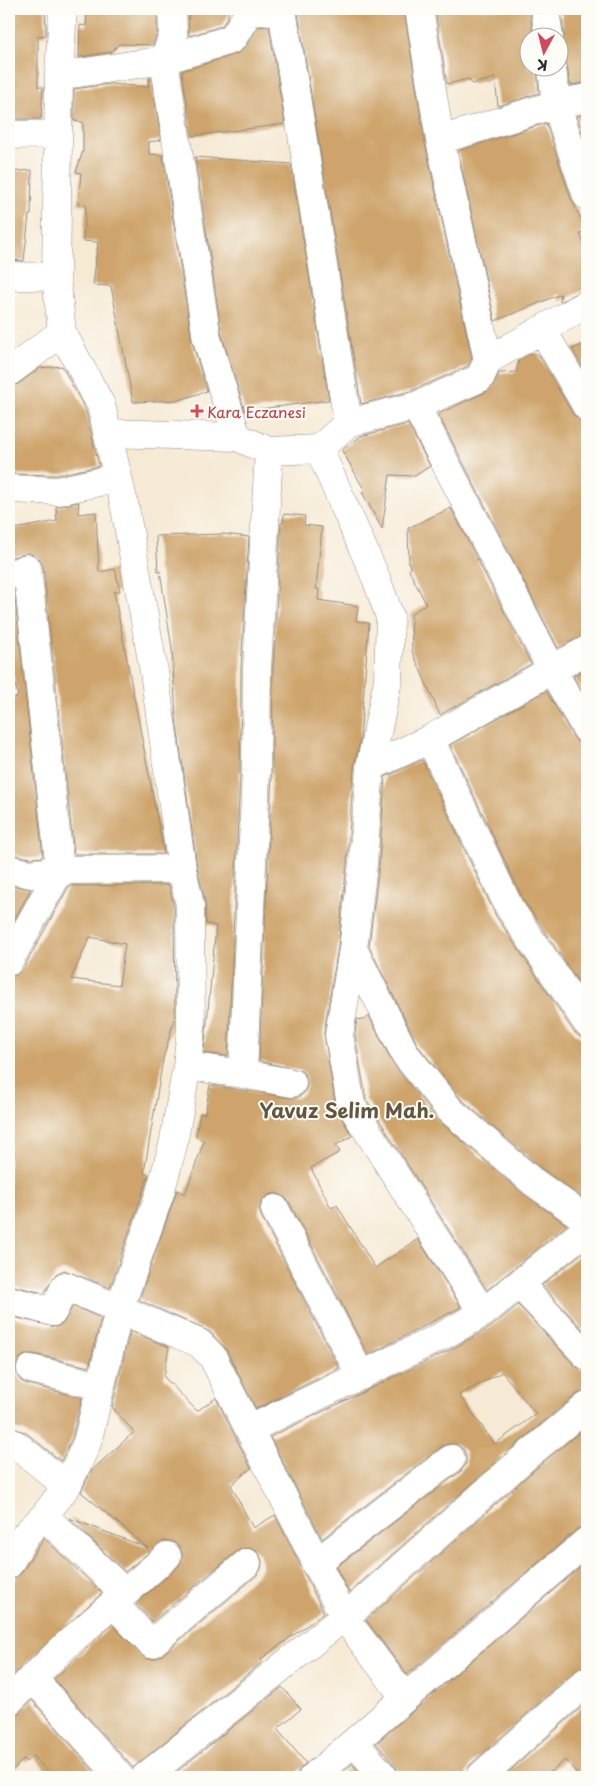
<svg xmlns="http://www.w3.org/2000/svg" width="596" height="1786" font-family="'Playpen Sans',sans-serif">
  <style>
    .building { fill: #cea46c; fill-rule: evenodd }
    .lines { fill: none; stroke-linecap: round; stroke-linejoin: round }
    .minor-casing { stroke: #908a80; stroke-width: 29 }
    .minor { stroke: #fff; stroke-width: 28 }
    .health-dot { fill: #e0444e; stroke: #fdfcf7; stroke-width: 2 }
    .labels { text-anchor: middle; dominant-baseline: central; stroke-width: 4; stroke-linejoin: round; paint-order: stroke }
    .health-label { font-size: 15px; fill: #be3a42; stroke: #fdfcf7; text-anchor: start }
    .district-label { font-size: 20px; font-weight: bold; fill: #645542; stroke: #fdfcf7 }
  </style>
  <rect width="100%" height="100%" fill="#fdfcf7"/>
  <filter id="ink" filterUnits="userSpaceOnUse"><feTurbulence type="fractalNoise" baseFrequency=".02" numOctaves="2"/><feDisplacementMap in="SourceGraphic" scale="10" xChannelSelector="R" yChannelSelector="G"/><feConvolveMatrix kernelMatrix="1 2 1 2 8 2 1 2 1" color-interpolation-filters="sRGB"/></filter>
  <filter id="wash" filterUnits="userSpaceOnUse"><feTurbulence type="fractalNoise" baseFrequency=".0096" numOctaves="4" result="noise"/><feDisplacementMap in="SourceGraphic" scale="20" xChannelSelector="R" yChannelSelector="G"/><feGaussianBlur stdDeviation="1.12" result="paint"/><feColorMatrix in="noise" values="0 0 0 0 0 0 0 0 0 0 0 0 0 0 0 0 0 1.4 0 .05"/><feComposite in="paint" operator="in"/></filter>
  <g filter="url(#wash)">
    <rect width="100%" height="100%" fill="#f6ead5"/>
    <g id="blocks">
      <path class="building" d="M 9,9 L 45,9 L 46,35 L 38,36 L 38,87 L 43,87 L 41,119 L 9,119 Z
        M 109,9 L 157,9 L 157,33 L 153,45 L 119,44 L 111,52 L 79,57 L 80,25 L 86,26 L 87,11 L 109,12 Z
        M 188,9 L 228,9 L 228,16 L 222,26 L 189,36 Z
        M 314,9 L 404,9 L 425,143 L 472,358 L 468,366 L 411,391 L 361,404 L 298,13 Z
        M 435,9 L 530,9 L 533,38 L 528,38 L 528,68 L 537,68 L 539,93 L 498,106 L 495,78 L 472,84 L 469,79 L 447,84 Z
        M 561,9 L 587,9 L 587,83 L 570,85 L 567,66 L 564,58 L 558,54 L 564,36 Z
        M 269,26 L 285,124 L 192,136 L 182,71 L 237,54 L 245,47 L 258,27 Z
        M 149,78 L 151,78 L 161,140 L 149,142 L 149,154 L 163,155 L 192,342 L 207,391 L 179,400 L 133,402 L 111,286 L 93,285 L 98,242 L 83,241 L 86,205 L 78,204 L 81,173 L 76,172 L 83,151 L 83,122 L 74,121 L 74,89 L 110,84 L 148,87 Z
        M 587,114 L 587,148 L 577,116 Z
        M 546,123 L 571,199 L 587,230 L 580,233 L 587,251 L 587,288 L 560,302 L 561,294 L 495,321 L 458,151 Z
        M 195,157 L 291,164 L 329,400 L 245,411 L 222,336 Z
        M 32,170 L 31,215 L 29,215 L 24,261 L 9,260 L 9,172 Z
        M 587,343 L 587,373 L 586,374 L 572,349 Z
        M 533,353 L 539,355 L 573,415 L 585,422 L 587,427 L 587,634 L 558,648 L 438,414 L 486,392 L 494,384 L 499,373 L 516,372 L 519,360 Z
        M 62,366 L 86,411 L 99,466 L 57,475 L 9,474 L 9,387 L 18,384 L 40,368 Z
        M 408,424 L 430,466 L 415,476 L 390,475 L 382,529 L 362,492 L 365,491 L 342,450 L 361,436 Z
        M 79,502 L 78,514 L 96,512 L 99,572 L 115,569 L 120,591 L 114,592 L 164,854 L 74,854 L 43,566 L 40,559 L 29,553 L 9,558 L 9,530 L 57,521 L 56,507 Z
        M 451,508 L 531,664 L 440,715 L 412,651 L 411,614 L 426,604 L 409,570 L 411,568 L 409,564 L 408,528 Z
        M 284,514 L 305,516 L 304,525 L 322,527 L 316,589 L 319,589 L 318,600 L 358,606 L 356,621 L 369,623 L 360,740 L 354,766 L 347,863 L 338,947 L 324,1033 L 336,1108 L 352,1136 L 336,1145 L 340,1152 L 311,1168 L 331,1208 L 337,1205 L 375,1268 L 418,1239 L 461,1307 L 368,1355 L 289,1202 L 283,1196 L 276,1193 L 268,1195 L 262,1201 L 259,1209 L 261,1216 L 339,1368 L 256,1409 L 226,1349 L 210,1332 L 139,1300 L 177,1190 L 185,1194 L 204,1141 L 196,1137 L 200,1113 L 205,1114 L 210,1085 L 290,1098 L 297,1098 L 304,1093 L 307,1086 L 307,1078 L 302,1071 L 259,1061 L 272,772 L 273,670 L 281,523 L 283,523 Z
        M 223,534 L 249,537 L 241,668 L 240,771 L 228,1056 L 204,1053 L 216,926 L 206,924 L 205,902 L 197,866 L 176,718 L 172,649 L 160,571 L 158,571 L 156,536 Z
        M 9,590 L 14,590 L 43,857 L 31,858 L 9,854 L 9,699 L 18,697 L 9,656 Z
        M 587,668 L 587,699 L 573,676 Z
        M 546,691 L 574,738 L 580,744 L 587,746 L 587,995 L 523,899 L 450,745 Z
        M 422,760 L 496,916 L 574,1032 L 580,1037 L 587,1038 L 587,1201 L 542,1169 L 461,1099 L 418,1046 L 369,946 L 379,865 L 385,777 Z
        M 9,885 L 31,889 L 9,929 Z
        M 169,885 L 174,907 L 175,1017 L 163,1059 L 144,1173 L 149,1175 L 110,1288 L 64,1270 L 56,1274 L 44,1293 L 9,1285 L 9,977 L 17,975 L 23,969 L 69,886 ZM 90,937 L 125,944 L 119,985 L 71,979 Z
        M 369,1016 L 393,1064 L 438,1120 L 522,1193 L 567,1225 L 487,1290 L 366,1099 L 355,1035 L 357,1019 L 364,1020 Z
        M 587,1249 L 587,1334 L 542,1285 Z
        M 518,1305 L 576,1367 L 587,1371 L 587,1391 L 577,1394 L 513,1447 L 349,1593 L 336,1567 L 461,1471 L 466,1464 L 466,1456 L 464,1450 L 456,1444 L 448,1444 L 441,1447 L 322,1539 L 270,1437 L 450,1350 L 491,1327 ZM 502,1372 L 536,1414 L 495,1444 L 459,1395 Z
        M 73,1306 L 101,1318 L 89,1367 L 34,1354 L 27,1354 L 20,1358 L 16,1366 L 16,1374 L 21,1381 L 27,1384 L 82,1398 L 72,1438 L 61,1461 L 25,1432 L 9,1427 L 9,1316 L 56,1327 L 63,1324 Z
        M 130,1331 L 169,1347 L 164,1377 L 197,1411 L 216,1398 L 251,1468 L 231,1485 L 253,1528 L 275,1515 L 324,1613 L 262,1658 L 261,1663 L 133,1768 L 54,1679 L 112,1625 L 146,1659 L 154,1659 L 161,1656 L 257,1575 L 261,1569 L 262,1561 L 259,1553 L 253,1549 L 245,1548 L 237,1551 L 152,1622 L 136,1604 L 178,1567 L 182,1561 L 182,1553 L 179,1546 L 172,1541 L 163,1541 L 125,1572 L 69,1518 L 148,1548 L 81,1492 L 91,1471 L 134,1432 L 112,1407 Z
        M 587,1426 L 587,1526 L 577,1529 L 407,1675 L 366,1620 L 533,1471 Z
        M 44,1538 L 102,1593 L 9,1679 L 9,1580 L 16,1578 L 22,1572 Z
        M 586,1562 L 587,1666 L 577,1669 L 470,1765 L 465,1777 L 399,1777 L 396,1767 L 376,1743 Z
        M 282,1687 L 301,1709 L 277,1729 L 306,1763 L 298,1771 L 298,1777 L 170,1777 Z
        M 32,1700 L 99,1777 L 53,1777 L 33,1756 L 26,1762 L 24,1759 L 9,1774 L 9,1716 L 20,1712 Z
        M 587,1702 L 587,1777 L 580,1777 L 565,1760 L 544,1777 L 503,1777 Z
        M 352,1764 L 364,1777 L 337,1777 Z"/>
    </g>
  </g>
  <g filter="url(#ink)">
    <use href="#blocks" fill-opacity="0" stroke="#908a80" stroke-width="1"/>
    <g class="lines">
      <g class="minor-casing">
        <path id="minor" d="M 172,9 L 173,36 L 164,60 L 207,339 L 237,437
          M 282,9 L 348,423 L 319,449
          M 419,9 L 440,140 L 488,360
          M 545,9 L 549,38
          M 552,68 L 556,104 L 587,196
          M 59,76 L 164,60 L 232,39 L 249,12 L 282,9
          M 9,135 L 58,134
          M 440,140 L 556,104 L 587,98
          M 9,276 L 56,277
          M 542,329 L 587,407
          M 9,372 L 62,332
          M 416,406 L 552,670 L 587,730
          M 348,423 L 416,406 L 480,378 L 488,360 L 587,304
          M 108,433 L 237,437 L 269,451 L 319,449 L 376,578 L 390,617 L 388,680 L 370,767 L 363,864 L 353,949 L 339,1035 L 351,1105 L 483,1313
          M 9,489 L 58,491 L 116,478
          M 9,575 L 27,568 L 60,870 L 9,961
          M 430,739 L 509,907 L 587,1023
          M 370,767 L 430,739 L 587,650
          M 9,869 L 30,874 L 60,870 L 182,869
          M 353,949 L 405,1054 L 450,1110 L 532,1181 L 587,1220
          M 187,1066 L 243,1074 L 256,771 L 257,669 L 269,451
          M 243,1074 L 292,1083
          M 275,1209 L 361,1376
          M 520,1285 L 587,1356
          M 9,1300 L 53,1312 L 65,1286 L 199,1343 L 212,1356 L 344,1617 L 405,1698
          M 31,1369 L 100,1386
          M 250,1429 L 442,1336 L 483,1313 L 587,1229
          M 9,1442 L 15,1444 L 67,1486
          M 44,1516 L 125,1593
          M 9,1564 L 26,1534 L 44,1516 L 67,1486 L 87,1443 L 119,1310 L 160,1193 L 173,1145 L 187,1066 L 191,1028 L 190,905 L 182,869 L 154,672 L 125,508 L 101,405 L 62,332 L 56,277 L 59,76 L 63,9
          M 315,1564 L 451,1459
          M 114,1604 L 151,1644 L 247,1563
          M 32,1677 L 120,1777
          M 9,1701 L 65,1646 L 167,1556
          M 355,1743 L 384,1777
          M 145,1777 L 360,1604 L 523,1459 L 587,1406
          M 313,1777 L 587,1541
          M 480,1777 L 587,1681"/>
      </g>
      <use href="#minor" class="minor"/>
    </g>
  </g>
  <path class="health-dot" d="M194.5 403.5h5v5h5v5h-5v5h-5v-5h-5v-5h5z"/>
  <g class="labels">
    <g class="health-label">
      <text x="207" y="411">Kara Eczanesi</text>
    </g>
    <g class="district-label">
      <text x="347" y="1110">Yavuz Selim Mah.</text>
    </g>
  </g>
  <rect width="596" height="1786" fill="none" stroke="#fdfcf7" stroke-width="30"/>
  <g transform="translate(544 52) rotate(187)"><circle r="24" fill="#fdfcf7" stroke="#a9a8a5"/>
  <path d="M0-4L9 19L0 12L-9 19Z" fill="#d1495b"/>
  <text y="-8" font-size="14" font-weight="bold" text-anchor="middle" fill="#2b2b2b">K</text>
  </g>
</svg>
